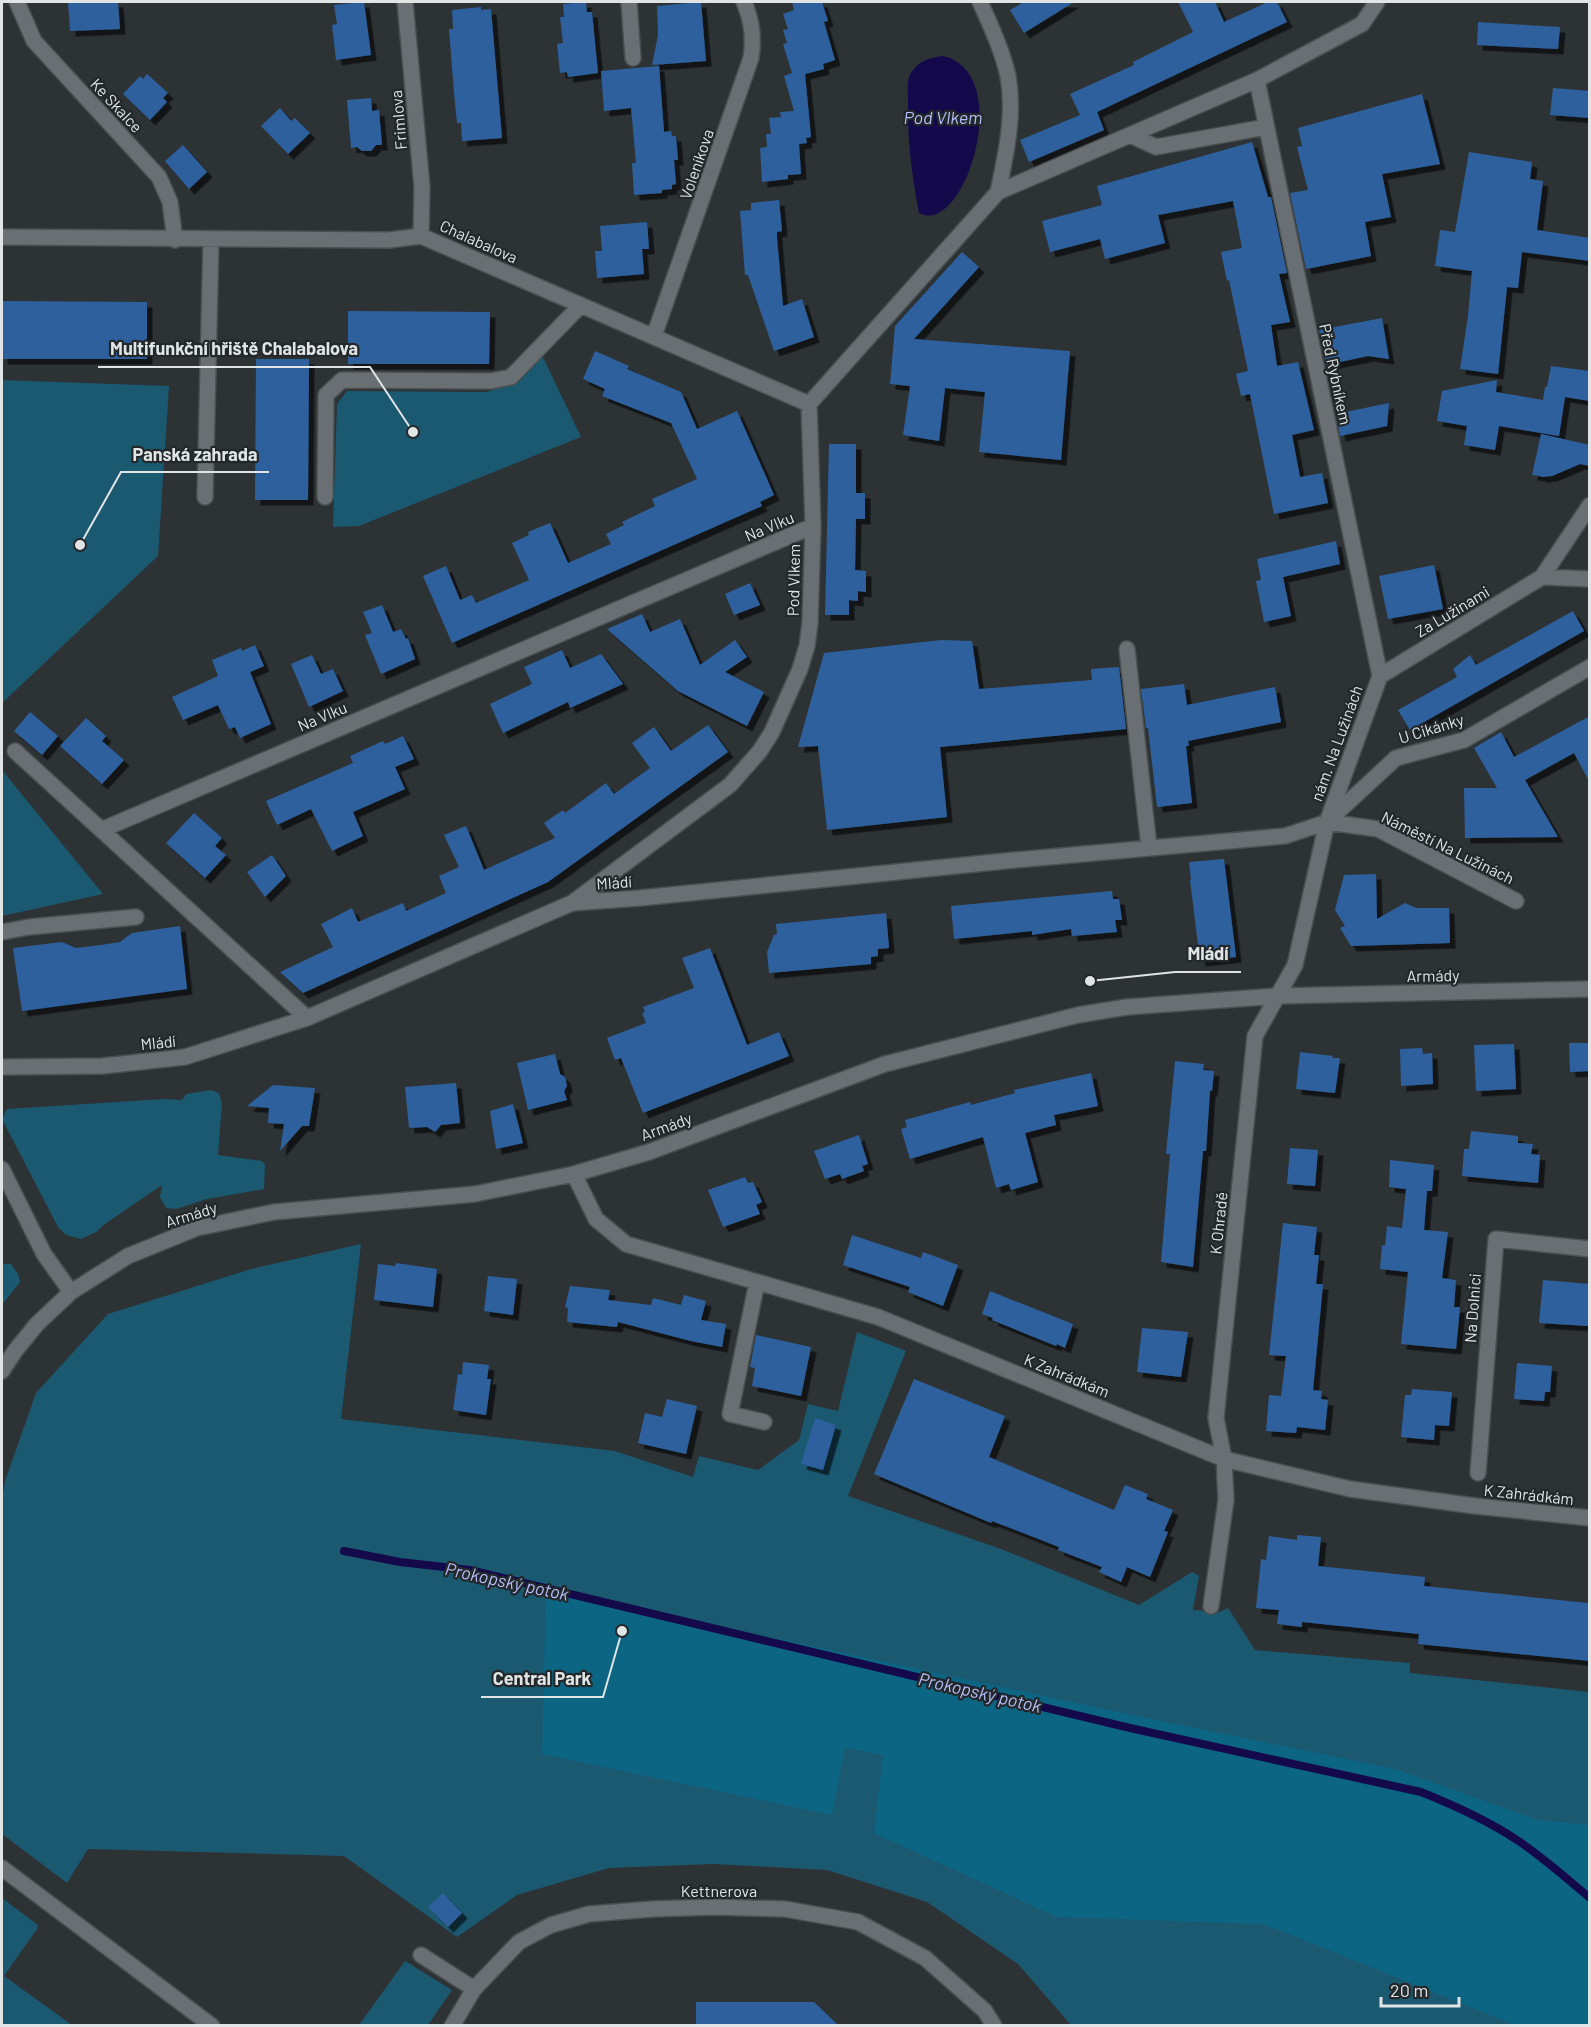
<svg xmlns="http://www.w3.org/2000/svg" width="1591" height="2027" font-family="Barlow,sans-serif">
  <style>
    .green { fill: #1b5971; fill-rule: evenodd }
    .forest { fill: #0d6584 }
    .water { fill: #140a4b }
    .lines { fill: none; stroke-linecap: round; stroke-linejoin: round }
    .stream { stroke: #140a4b; stroke-width: 8 }
    .building { fill: #2d619d; filter: url(#shadow) }
    .minor-casing { stroke: #4a4f50; stroke-width: 18 }
    .minor { stroke: #696f72; stroke-width: 15 }
    .labels { text-anchor: middle; dominant-baseline: central; stroke-width: 4.5; stroke-linejoin: round; paint-order: stroke }
    .street-label { font-size: 16px; fill: #e0e4e5; stroke: #23282b }
    .water-label { font-size: 18px; font-style: italic; fill: #b6bdf9; stroke: #23282b }
    .leader { fill: none; stroke: #e0e4e5; stroke-width: 2 }
    .callout-dot { fill: #e0e4e5; stroke: #23282b; stroke-width: 2 }
    .callout-label { font-size: 18px; text-anchor: middle; font-weight: bold; fill: #e0e4e5; stroke: #23282b; stroke-width: 4.5; stroke-linejoin: round; paint-order: stroke }
  </style>
  <defs>
    <filter id="shadow"><feDropShadow dx="5.5" dy="5.5" stdDeviation="0" flood-color="#0009"/></filter>
  </defs>
  <rect width="100%" height="100%" fill="#2d3235"/>
  <path class="green" d="M 542,355 L 581,437 L 359,526 L 333,527 L 337,404 L 347,391 L 486,392 L 519,382 Z
    M 2,380 L 169,386 L 158,556 L 2,703 Z
    M 2,770 L 103,894 L 2,916 Z
    M 211,1090 L 219,1093 L 222,1104 L 218,1155 L 262,1161 L 265,1165 L 264,1189 L 207,1199 L 176,1209 L 166,1208 L 160,1197 L 162,1185 L 105,1224 L 96,1232 L 81,1239 L 66,1235 L 58,1227 L 2,1119 L 7,1109 L 164,1099 L 182,1100 L 186,1094 Z
    M 361,1244 L 341,1419 L 615,1451 L 693,1477 L 699,1456 L 758,1470 L 799,1440 L 808,1404 L 838,1411 L 857,1332 L 906,1351 L 848,1496 L 1001,1549 L 1139,1605 L 1192,1572 L 1199,1576 L 1193,1610 L 1219,1612 L 1228,1608 L 1255,1650 L 1410,1663 L 1410,1673 L 1589,1692 L 1589,2025 L 1071,2025 L 1018,1964 L 927,1902 L 827,1870 L 713,1864 L 609,1868 L 517,1895 L 457,1937 L 344,1856 L 88,1849 L 67,1883 L 2,1834 L 2,1499 L 5,1481 L 36,1393 L 108,1314 L 251,1269 ZM 815,1419 L 836,1425 L 823,1470 L 802,1464 ZM 443,1893 L 462,1913 L 448,1927 Z
    M 3,1264 L 11,1264 L 18,1274 L 20,1282 L 2,1305 Z
    M 2,1898 L 38,1925 L 37,1929 L 4,1976 L 72,2025 L 2,2025 Z
    M 405,1961 L 452,1990 L 428,2025 L 359,2025 Z"/>
  <path class="forest" d="M 546,1589 L 1137,1716 L 1395,1769 L 1538,1820 L 1589,1825 L 1589,2025 L 1515,2025 L 1264,1924 L 1057,1917 L 874,1833 L 883,1755 L 845,1748 L 832,1815 L 542,1754 Z"/>
  <path class="water" d="M 943,56 C 1016,72 965,238 919,213 C 912,176 907,139 908,101 C 908,94 907,84 909,77 C 916,62 927,58 943,56 Z"/>
  <g class="lines">
    <path class="stream" d="M 344,1551 L 400,1562 L 470,1570 L 1130,1728 L 1421,1792 C 1451,1804 1490,1822 1517,1840 C 1543,1857 1566,1878 1590,1898"/>
  </g>
  <path class="building" d="M 68,2 L 118,2 L 120,29 L 70,31 Z
    M 364,2 L 371,55 L 336,60 L 332,25 L 337,24 L 334,5 Z
    M 586,2 L 587,12 L 592,12 L 598,73 L 568,77 L 567,72 L 560,73 L 557,44 L 563,43 L 560,17 L 564,17 L 563,4 Z
    M 701,2 L 706,61 L 652,65 L 658,35 L 657,6 Z
    M 792,2 L 822,2 L 828,21 L 824,22 L 835,60 L 823,64 L 824,69 L 805,74 L 811,137 L 806,138 L 807,143 L 799,144 L 801,174 L 788,175 L 788,179 L 762,182 L 760,148 L 767,147 L 766,134 L 771,134 L 769,118 L 781,117 L 780,112 L 794,111 L 784,76 L 792,73 L 783,44 L 787,43 L 783,30 L 788,29 L 783,14 L 794,10 Z
    M 1024,2 L 1074,2 L 1024,33 L 1010,10 Z
    M 1178,2 L 1215,2 L 1224,22 L 1268,2 L 1277,2 L 1287,22 L 1097,112 L 1104,130 L 1029,162 L 1020,140 L 1080,115 L 1070,94 L 1134,65 L 1133,62 L 1193,32 Z
    M 481,7 L 481,10 L 491,9 L 502,138 L 462,141 L 461,123 L 457,123 L 454,93 L 449,29 L 453,29 L 452,10 Z
    M 1478,22 L 1560,27 L 1558,49 L 1477,45 Z
    M 659,66 L 664,132 L 671,131 L 672,136 L 676,136 L 678,160 L 674,160 L 676,184 L 672,185 L 672,189 L 662,190 L 662,193 L 634,195 L 632,163 L 636,163 L 631,108 L 604,111 L 601,71 Z
    M 147,74 L 168,93 L 163,98 L 167,102 L 150,120 L 123,94 L 140,76 L 143,79 Z
    M 1553,88 L 1590,91 L 1590,118 L 1550,115 Z
    M 1422,94 L 1440,164 L 1382,174 L 1391,217 L 1365,222 L 1371,256 L 1306,269 L 1290,193 L 1308,190 L 1297,147 L 1302,146 L 1298,128 Z
    M 371,98 L 372,111 L 379,110 L 382,145 L 376,145 L 371,151 L 362,151 L 357,147 L 351,148 L 347,100 Z
    M 280,108 L 291,121 L 295,118 L 310,133 L 288,154 L 261,126 Z
    M 1252,142 L 1268,197 L 1271,197 L 1287,273 L 1279,274 L 1290,322 L 1271,325 L 1277,366 L 1298,362 L 1314,430 L 1292,435 L 1300,477 L 1322,473 L 1328,503 L 1274,514 L 1250,394 L 1241,396 L 1236,374 L 1248,371 L 1229,280 L 1227,281 L 1221,252 L 1242,248 L 1233,201 L 1158,215 L 1165,243 L 1105,259 L 1100,239 L 1050,252 L 1042,221 L 1102,205 L 1097,186 Z
    M 183,145 L 207,172 L 189,189 L 165,161 Z
    M 1469,152 L 1532,162 L 1530,179 L 1543,181 L 1537,230 L 1590,238 L 1590,261 L 1522,252 L 1518,288 L 1507,287 L 1498,374 L 1460,369 L 1468,316 L 1472,271 L 1435,266 L 1440,230 L 1455,232 Z
    M 779,200 L 782,231 L 777,232 L 777,238 L 783,306 L 802,299 L 814,337 L 774,351 L 748,275 L 745,275 L 740,211 L 751,210 L 751,203 Z
    M 647,222 L 649,249 L 642,249 L 644,274 L 597,278 L 595,251 L 602,251 L 600,226 Z
    M 962,252 L 979,267 L 914,339 L 1070,351 L 1061,460 L 979,452 L 985,392 L 945,388 L 939,441 L 903,435 L 910,386 L 890,384 L 895,326 Z
    M 2,301 L 147,302 L 147,359 L 2,359 Z
    M 348,311 L 490,312 L 489,364 L 348,364 Z
    M 1382,318 L 1389,359 L 1368,356 L 1326,365 L 1319,330 Z
    M 595,351 L 629,366 L 627,369 L 681,392 L 697,429 L 737,411 L 774,495 L 760,502 L 762,506 L 746,513 L 452,643 L 423,576 L 446,566 L 460,600 L 472,595 L 476,603 L 529,580 L 512,543 L 529,535 L 528,532 L 550,523 L 568,563 L 611,544 L 606,534 L 624,525 L 622,522 L 655,506 L 652,499 L 697,479 L 671,423 L 602,396 L 605,389 L 583,379 Z
    M 256,359 L 309,359 L 308,500 L 255,500 Z
    M 1551,366 L 1590,371 L 1590,401 L 1565,397 L 1559,436 L 1499,426 L 1495,450 L 1464,445 L 1467,426 L 1437,421 L 1442,391 L 1497,380 L 1496,392 L 1543,400 L 1545,387 L 1547,387 Z
    M 1389,403 L 1387,426 L 1340,436 L 1336,414 Z
    M 1541,434 L 1590,445 L 1590,466 L 1580,464 L 1552,476 L 1541,477 L 1540,476 L 1532,475 Z
    M 829,444 L 856,444 L 856,493 L 865,493 L 865,519 L 856,519 L 855,570 L 866,571 L 866,592 L 858,591 L 858,601 L 849,600 L 849,615 L 825,615 Z
    M 1336,541 L 1340,564 L 1283,577 L 1291,616 L 1264,622 L 1256,581 L 1261,580 L 1257,559 Z
    M 1434,565 L 1443,609 L 1388,619 L 1379,576 Z
    M 750,583 L 760,605 L 734,615 L 725,594 Z
    M 382,605 L 393,632 L 401,629 L 406,639 L 408,638 L 415,659 L 381,674 L 365,635 L 372,633 L 363,612 Z
    M 1573,611 L 1584,631 L 1410,730 L 1398,710 L 1457,677 L 1453,669 L 1470,655 L 1476,665 Z
    M 642,614 L 650,632 L 680,619 L 700,665 L 735,640 L 747,657 L 725,672 L 764,692 L 747,726 L 678,691 L 607,629 Z
    M 941,640 L 972,641 L 979,689 L 1092,680 L 1091,669 L 1119,667 L 1126,729 L 940,747 L 947,817 L 827,830 L 818,746 L 798,747 L 824,653 Z
    M 255,645 L 264,666 L 250,672 L 271,724 L 240,738 L 235,727 L 229,729 L 218,705 L 183,720 L 172,697 L 218,676 L 212,660 L 241,648 L 242,651 Z
    M 562,650 L 570,668 L 601,654 L 623,684 L 570,708 L 568,702 L 503,733 L 490,704 L 532,684 L 524,667 Z
    M 312,655 L 321,674 L 333,669 L 343,691 L 309,707 L 291,664 Z
    M 1184,684 L 1187,705 L 1275,687 L 1281,722 L 1188,741 L 1189,746 L 1186,746 L 1192,803 L 1157,807 L 1148,728 L 1146,728 L 1141,689 Z
    M 30,712 L 58,736 L 42,755 L 14,731 Z
    M 1590,716 L 1590,783 L 1574,753 L 1525,780 L 1558,837 L 1465,838 L 1464,788 L 1497,788 L 1474,748 L 1501,732 L 1514,757 Z
    M 86,718 L 106,736 L 102,741 L 124,760 L 102,784 L 60,746 Z
    M 708,725 L 728,752 L 548,882 L 303,993 L 280,972 L 333,947 L 321,924 L 352,908 L 358,922 L 403,903 L 406,911 L 446,893 L 439,876 L 459,867 L 444,835 L 466,826 L 484,870 L 555,838 L 544,823 L 563,810 L 565,813 L 606,783 L 614,794 L 650,768 L 632,743 L 654,727 L 671,751 Z
    M 403,736 L 414,759 L 395,767 L 405,789 L 353,812 L 363,836 L 332,851 L 311,809 L 277,825 L 266,801 L 353,763 L 350,756 L 383,741 L 385,744 Z
    M 194,813 L 222,838 L 215,846 L 226,855 L 205,878 L 166,843 Z
    M 272,855 L 286,876 L 265,897 L 247,872 Z
    M 1224,859 L 1236,957 L 1200,961 L 1190,880 L 1191,880 L 1189,862 Z
    M 1376,874 L 1377,919 L 1405,903 L 1416,908 L 1449,908 L 1450,943 L 1351,946 L 1340,928 L 1345,926 L 1335,910 L 1344,875 Z
    M 1112,891 L 1113,899 L 1119,899 L 1122,920 L 1115,920 L 1117,932 L 1072,936 L 1071,929 L 1032,935 L 1032,931 L 954,939 L 951,906 Z
    M 886,913 L 889,948 L 878,949 L 878,956 L 871,957 L 871,964 L 769,973 L 767,952 L 774,935 L 777,934 L 776,924 Z
    M 180,926 L 187,989 L 22,1011 L 13,948 L 62,942 L 76,948 L 101,945 L 120,942 L 132,933 Z
    M 710,948 L 747,1045 L 779,1032 L 789,1056 L 643,1113 L 621,1058 L 615,1060 L 607,1038 L 646,1023 L 642,1013 L 645,1012 L 643,1007 L 694,988 L 682,958 Z
    M 1569,1043 L 1590,1043 L 1590,1071 L 1570,1072 Z
    M 1514,1044 L 1516,1089 L 1476,1091 L 1474,1045 Z
    M 1422,1048 L 1423,1054 L 1432,1053 L 1433,1084 L 1401,1086 L 1400,1049 Z
    M 1300,1052 L 1333,1056 L 1332,1058 L 1340,1058 L 1335,1093 L 1296,1089 Z
    M 555,1054 L 560,1074 L 565,1077 L 567,1086 L 564,1091 L 567,1100 L 528,1110 L 517,1063 Z
    M 1175,1061 L 1204,1064 L 1203,1070 L 1214,1071 L 1212,1091 L 1210,1091 L 1206,1151 L 1203,1151 L 1193,1267 L 1161,1262 L 1170,1154 L 1166,1154 Z
    M 1091,1073 L 1098,1106 L 1054,1115 L 1056,1125 L 1025,1133 L 1038,1182 L 1011,1190 L 1009,1184 L 996,1188 L 983,1137 L 910,1159 L 901,1129 L 907,1127 L 905,1120 L 970,1102 L 971,1105 L 1015,1093 L 1014,1090 Z
    M 456,1083 L 460,1123 L 441,1125 L 435,1132 L 427,1127 L 409,1128 L 405,1087 Z
    M 273,1085 L 315,1088 L 309,1126 L 302,1126 L 280,1151 L 284,1124 L 268,1123 L 269,1108 L 247,1106 Z
    M 513,1104 L 523,1143 L 496,1149 L 490,1111 Z
    M 1471,1131 L 1518,1136 L 1518,1143 L 1533,1144 L 1531,1154 L 1540,1155 L 1538,1183 L 1462,1176 L 1464,1149 L 1469,1149 Z
    M 859,1135 L 868,1164 L 862,1166 L 864,1171 L 842,1179 L 840,1174 L 825,1179 L 814,1151 Z
    M 1290,1148 L 1318,1150 L 1315,1186 L 1287,1184 Z
    M 1390,1160 L 1434,1165 L 1432,1191 L 1427,1191 L 1424,1230 L 1448,1232 L 1442,1278 L 1456,1280 L 1454,1307 L 1460,1307 L 1456,1349 L 1401,1344 L 1408,1272 L 1380,1269 L 1382,1245 L 1385,1246 L 1387,1226 L 1402,1228 L 1406,1189 L 1389,1187 Z
    M 745,1177 L 748,1183 L 753,1182 L 762,1202 L 756,1205 L 760,1214 L 723,1227 L 708,1190 Z
    M 1283,1223 L 1317,1227 L 1314,1255 L 1319,1255 L 1316,1284 L 1323,1284 L 1313,1390 L 1322,1391 L 1321,1399 L 1328,1400 L 1325,1430 L 1297,1427 L 1296,1433 L 1266,1431 L 1269,1395 L 1281,1396 L 1286,1356 L 1269,1355 Z
    M 852,1235 L 921,1258 L 923,1252 L 958,1265 L 943,1306 L 908,1292 L 910,1287 L 843,1265 Z
    M 396,1263 L 437,1269 L 433,1307 L 374,1300 L 378,1264 L 395,1266 Z
    M 488,1276 L 517,1279 L 513,1315 L 484,1311 Z
    M 1543,1280 L 1590,1284 L 1588,1326 L 1539,1323 Z
    M 570,1286 L 610,1290 L 608,1300 L 651,1305 L 653,1298 L 681,1305 L 684,1295 L 706,1301 L 701,1320 L 726,1324 L 722,1347 L 691,1341 L 618,1322 L 617,1327 L 567,1322 L 568,1308 L 565,1307 Z
    M 990,1291 L 1073,1324 L 1065,1348 L 1057,1344 L 1056,1346 L 992,1320 L 993,1318 L 982,1314 Z
    M 1142,1328 L 1188,1332 L 1181,1377 L 1137,1372 Z
    M 756,1335 L 811,1347 L 801,1396 L 752,1386 L 755,1368 L 750,1367 Z
    M 463,1362 L 489,1365 L 487,1379 L 491,1379 L 486,1415 L 453,1410 L 458,1374 L 462,1375 Z
    M 1517,1363 L 1552,1366 L 1550,1392 L 1545,1392 L 1544,1401 L 1514,1399 Z
    M 914,1379 L 1005,1416 L 989,1457 L 1114,1510 L 1125,1485 L 1148,1494 L 1146,1499 L 1173,1510 L 1164,1531 L 1168,1532 L 1150,1577 L 1127,1567 L 1121,1582 L 1099,1572 L 1102,1567 L 1058,1550 L 1059,1547 L 992,1521 L 991,1523 L 874,1474 Z
    M 1412,1389 L 1452,1392 L 1449,1426 L 1435,1425 L 1434,1440 L 1401,1437 L 1405,1395 L 1411,1395 Z
    M 667,1399 L 697,1406 L 686,1454 L 638,1443 L 645,1413 L 662,1417 Z
    M 815,1418 L 836,1425 L 823,1470 L 801,1464 Z
    M 1297,1535 L 1321,1537 L 1318,1566 L 1425,1577 L 1424,1586 L 1588,1603 L 1590,1661 L 1418,1644 L 1419,1634 L 1302,1622 L 1302,1627 L 1277,1624 L 1279,1610 L 1256,1608 L 1261,1559 L 1266,1560 L 1269,1536 L 1297,1540 Z
    M 443,1893 L 462,1913 L 448,1927 L 428,1907 Z
    M 696,2002 L 814,2002 L 838,2025 L 696,2025 Z"/>
  <g class="lines">
    <g class="minor-casing">
      <path id="minor" d="M 17,2 L 34,41 L 159,177 L 170,202 L 175,240
        M 405,2 L 422,187 L 421,236
        M 629,2 L 633,58
        M 980,2 C 991,26 1002,50 1008,76 C 1015,114 1006,154 998,192
        M 1257,80 L 1380,676
        M 1130,135 L 1156,147 L 1266,127
        M 2,237 L 389,240 L 421,236 L 809,404
        M 654,336 L 751,58 C 754,37 752,21 744,2
        M 205,497 L 211,240
        M 325,497 L 326,395 L 342,380 L 491,381 L 511,377 L 581,305
        M 1542,577 L 1590,579
        M 1127,649 L 1149,847
        M 1380,676 L 1542,577 L 1590,505
        M 15,751 L 307,1018
        M 1329,820 L 1396,758 L 1464,740 L 1590,667
        M 101,830 L 813,526
        M 572,903 L 730,785 L 760,751 L 772,732 L 800,669 L 807,646 L 810,623 L 813,526 L 809,404 L 998,192 L 1257,80 L 1362,24 L 1377,2
        M 2,932 L 29,927 L 136,917
        M 2,1067 L 103,1066 L 185,1057 L 307,1018 L 572,903 L 640,898 L 1015,860 L 1285,836 L 1327,822 L 1378,829 L 1516,901
        M 2,1169 L 44,1254 L 71,1292
        M 574,1174 L 596,1219 L 626,1244 L 878,1317 L 1224,1459 L 1350,1489 L 1475,1506 L 1590,1518
        M 757,1282 L 730,1414 L 764,1422
        M 2,1371 L 15,1351 L 37,1324 L 71,1292 L 128,1256 L 197,1228 L 274,1212 L 475,1194 L 574,1174 L 649,1152 L 885,1064 L 1078,1015 L 1127,1007 L 1277,996 L 1590,989
        M 1478,1473 L 1496,1239 L 1590,1249
        M 1211,1606 L 1226,1500 L 1224,1459 L 1216,1418 L 1255,1036 L 1295,965 L 1327,822 L 1380,676
        M 2,1868 L 212,2026
        M 421,1955 L 474,1989
        M 452,2026 L 474,1989 L 519,1942 L 551,1925 L 589,1914 L 653,1909 L 716,1907 L 785,1909 L 858,1922 L 925,1958 L 985,2011 L 994,2026"/>
    </g>
    <use href="#minor" class="minor"/>
  </g>
  <g class="labels">
    <g class="street-label">
      <text transform="translate(117 105) rotate(47)">Ke Skalce</text>
      <text transform="translate(398 120) rotate(-95)">Frimlova</text>
      <text transform="translate(696 164) rotate(-71)">Voleníkova</text>
      <text transform="translate(479 241) rotate(24)">Chalabalova</text>
      <text transform="translate(1336 374) rotate(78)">Před Rybníkem</text>
      <text transform="translate(769 526) rotate(-23)">Na Vlku</text>
      <text transform="translate(793 580) rotate(-89)">Pod Vlkem</text>
      <text transform="translate(1452 611) rotate(-31)">Za Lužinami</text>
      <text transform="translate(322 716) rotate(-23)">Na Vlku</text>
      <text transform="translate(1431 728) rotate(-17)">U Cikánky</text>
      <text transform="translate(1336 743) rotate(-70)">nám. Na Lužinách</text>
      <text transform="translate(1448 847) rotate(26)">Náměstí Na Lužinách</text>
      <text transform="translate(614 882) rotate(-4)">Mládí</text>
      <text transform="translate(1433 975) rotate(-1)">Armády</text>
      <text transform="translate(158 1042) rotate(-6)">Mládí</text>
      <text transform="translate(666 1126) rotate(-20)">Armády</text>
      <text transform="translate(191 1214) rotate(-17)">Armády</text>
      <text transform="translate(1218 1223) rotate(-84)">K Ohradě</text>
      <text transform="translate(1472 1308) rotate(-86)">Na Dolnici</text>
      <text transform="translate(1067 1375) rotate(22)">K Zahrádkám</text>
      <text transform="translate(1529 1494) rotate(6)">K Zahrádkám</text>
      <text x="719" y="1890">Kettnerova</text>
    </g>
    <g class="water-label">
      <text x="943" y="117">Pod Vlkem</text>
      <text transform="translate(507 1581) rotate(12)">Prokopský potok</text>
      <text transform="translate(980 1692) rotate(13)">Prokopský potok</text>
    </g>
  </g>
  <path class="leader" d="M413 432L370 367H98M80 545L121 472H269M1090 981L1175 972H1241M622 1631L603 1697H481"/>
  <g class="callout-dot">
    <circle cx="413" cy="432" r="6"/>
    <circle cx="80" cy="545" r="6"/>
    <circle cx="1090" cy="981" r="6"/>
    <circle cx="622" cy="1631" r="6"/>
  </g>
  <g class="callout-label">
    <text x="234" y="355">Multifunkční hřiště Chalabalova</text>
    <text x="195" y="461">Panská zahrada</text>
    <text x="1208" y="960">Mládí</text>
    <text x="542" y="1685">Central Park</text>
  </g>
  <rect width="1591" height="2027" fill="none" stroke="#e0e4e5" stroke-width="6"/>
  <path d="M1381 1997v9h78v-9" fill="none" stroke="#e0e4e5" stroke-width="3"/>
  <text x="1390" y="1997" font-size="18" fill="#e0e4e5" stroke="#23282b" stroke-width="4.5" paint-order="stroke">20 m</text>
</svg>
